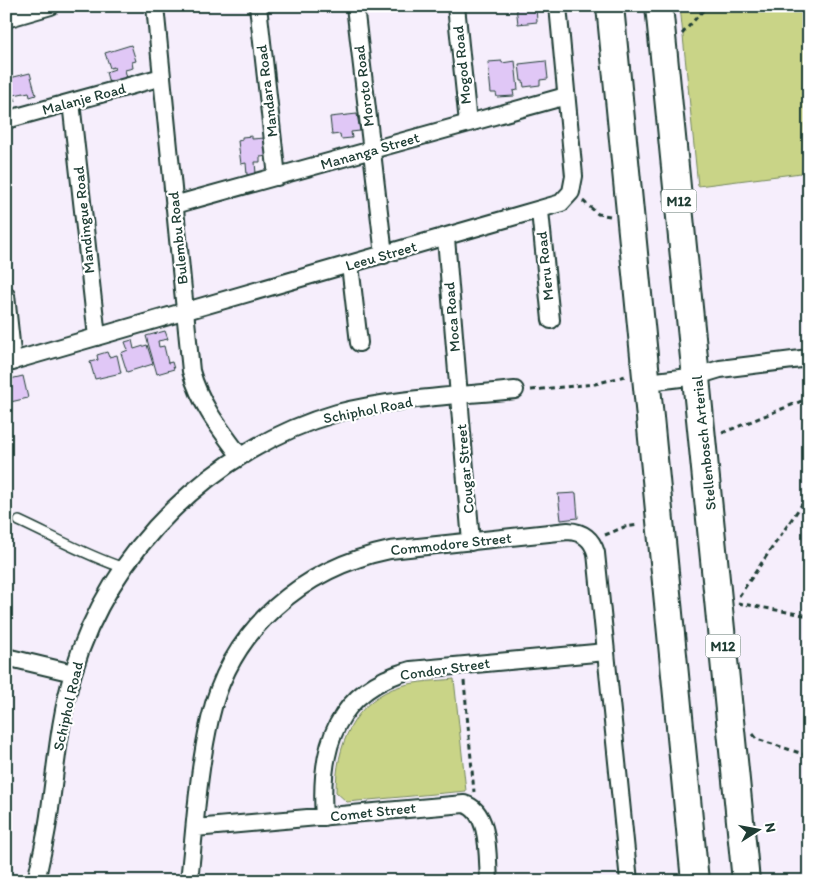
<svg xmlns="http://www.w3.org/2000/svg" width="815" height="887" font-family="Itim,sans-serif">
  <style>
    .green { fill: #c9d487; stroke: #74885e }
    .building { fill: #e0c7f6; stroke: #1f3d34 }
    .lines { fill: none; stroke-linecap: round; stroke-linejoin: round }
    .lane-casing { stroke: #1f3d34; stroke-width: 12 }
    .street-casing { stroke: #1f3d34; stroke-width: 20 }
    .primary-casing { stroke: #1f3d34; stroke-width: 30 }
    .path { stroke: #1f3d34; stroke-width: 3; stroke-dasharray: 5 4; stroke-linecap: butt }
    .lane { stroke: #fff; stroke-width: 9 }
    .street { stroke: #fff; stroke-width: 16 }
    .primary { stroke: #fff; stroke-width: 26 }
    .labels { text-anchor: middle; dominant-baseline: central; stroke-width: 4.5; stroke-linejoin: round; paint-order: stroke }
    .shield { fill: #fff; stroke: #627771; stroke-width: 1 }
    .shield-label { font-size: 14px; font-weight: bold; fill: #1f3d34 }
    .street-label { font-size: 15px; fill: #1f3d34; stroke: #fff }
  </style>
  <rect width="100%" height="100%" fill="#f6eefc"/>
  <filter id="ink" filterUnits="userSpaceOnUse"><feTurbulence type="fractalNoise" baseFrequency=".02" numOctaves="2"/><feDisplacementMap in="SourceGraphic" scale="10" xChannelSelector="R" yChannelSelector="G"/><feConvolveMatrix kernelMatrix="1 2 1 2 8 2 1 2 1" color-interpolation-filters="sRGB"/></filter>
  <g filter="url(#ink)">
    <path class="green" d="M 680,6 L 809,6 L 809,172 L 698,186 Z
      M 454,679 L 466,791 L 347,802 L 336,792 C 336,747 353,700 401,686 C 418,681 437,681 454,679 Z"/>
    <path class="building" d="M 516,6 L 536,6 L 537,22 L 518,24 Z
      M 131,45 L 136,61 L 132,62 L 133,68 L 125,70 L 127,78 L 109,83 L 106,72 L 115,69 L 114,67 L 110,68 L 105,53 Z
      M 502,61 L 502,63 L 515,61 L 518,90 L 513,91 L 514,96 L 497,97 L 496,93 L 491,93 L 488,62 Z
      M 546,61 L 548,79 L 540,80 L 540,85 L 524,87 L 523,81 L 521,81 L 519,64 Z
      M 30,73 L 36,95 L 30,97 L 29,92 L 14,95 L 16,101 L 10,102 L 12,107 L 6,109 L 6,79 Z
      M 357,114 L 360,131 L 351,132 L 352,138 L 341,139 L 340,134 L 332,135 L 330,117 Z
      M 252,136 L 252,139 L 265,138 L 268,156 L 260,157 L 260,162 L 255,162 L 256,174 L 247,175 L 246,163 L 241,164 L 238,141 L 242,140 L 242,137 Z
      M 165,331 L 168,339 L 158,341 L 159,347 L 164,346 L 168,363 L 172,362 L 174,369 L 157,374 L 146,336 Z
      M 132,340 L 134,349 L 147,345 L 153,364 L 127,372 L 121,353 L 128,350 L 125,342 Z
      M 107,352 L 109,357 L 117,355 L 121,373 L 95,379 L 90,362 L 98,360 L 97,355 Z
      M 23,376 L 28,398 L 6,403 L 6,380 Z
      M 576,493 L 578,518 L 561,520 L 558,494 Z"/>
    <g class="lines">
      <g class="lane-casing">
        <path id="lane" d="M 19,521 C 54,537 87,556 124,568"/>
      </g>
      <g class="street-casing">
        <path id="street" d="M 155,6 L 191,371 C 200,404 220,429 240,456
          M 258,6 L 277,177
          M 355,6 L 384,255
          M 456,6 L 468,123
          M 6,19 L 51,6
          M 71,102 L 97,337
          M 6,120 L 162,77
          M 174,205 L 566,96
          M 540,211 L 551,320
          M 446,238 L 471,542
          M 350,265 L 359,343
          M 6,295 L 13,362
          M 6,363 L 561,203 L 571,192 L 574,176 L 558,6
          M 648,382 L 697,376 L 720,369 L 809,358
          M 6,657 L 73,673
          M 324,817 C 319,747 336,690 411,670 L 606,652
          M 195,828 L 464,804 C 491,811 487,858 489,881
          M 36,881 C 41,859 46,837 49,816 C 56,768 59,720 73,673 C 109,550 214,448 337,413 C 394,398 456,396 515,390
          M 189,881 C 195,827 198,771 210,719 C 230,629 303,568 390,550 L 568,531 C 583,532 592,539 596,553 L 629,881"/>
      </g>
      <g class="primary-casing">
        <path id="primary" d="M 610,6 L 695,881
          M 659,6 L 746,881"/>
      </g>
      <path class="path" d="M 682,34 L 707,6
        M 583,201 L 598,214 L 610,216
        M 531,390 L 595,384 L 625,376
        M 722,433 L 809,398
        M 605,535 L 624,527 L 639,525
        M 739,596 L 809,494
        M 738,603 L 809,616
        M 464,681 L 474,792
        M 753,734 L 757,739 L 809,756"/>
      <use href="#lane" class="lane"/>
      <use href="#street" class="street"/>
      <use href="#primary" class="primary"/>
    </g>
  </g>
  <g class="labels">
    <g class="shield">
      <rect x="661.5" y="189.5" width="35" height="23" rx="4"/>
      <rect x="705.5" y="634.5" width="35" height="23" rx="4"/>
    </g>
    <g class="shield-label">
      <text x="679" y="201">M12</text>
      <text x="723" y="646">M12</text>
    </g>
    <g class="street-label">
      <text transform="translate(462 65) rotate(-96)">Mogod Road</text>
      <text transform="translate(364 86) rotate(-97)">Moroto Road</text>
      <text transform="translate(267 91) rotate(-97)">Mandara Road</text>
      <text transform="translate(84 99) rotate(-15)">Malanje Road</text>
      <text transform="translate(370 151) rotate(-16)">Mananga Street</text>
      <text transform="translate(84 220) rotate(-96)">Mandingue Road</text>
      <text transform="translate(178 238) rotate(-96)">Bulembu Road</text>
      <text transform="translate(381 256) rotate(-16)">Leeu Street</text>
      <text transform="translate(545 266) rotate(-96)">Meru Road</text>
      <text transform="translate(452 317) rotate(-95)">Moca Road</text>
      <text transform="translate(368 410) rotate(-11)">Schiphol Road</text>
      <text transform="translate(704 443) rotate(-96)">Stellenbosch Arterial</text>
      <text transform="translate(465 469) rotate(-95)">Cougar Street</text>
      <text transform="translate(451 544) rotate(-6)">Commodore Street</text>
      <text transform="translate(445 669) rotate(-8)">Condor Street</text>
      <text transform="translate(68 706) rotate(-77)">Schiphol Road</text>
      <text transform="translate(373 812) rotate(-6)">Comet Street</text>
    </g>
  </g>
  <rect width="815" height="887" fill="none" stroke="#fff" stroke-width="25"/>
  <rect x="12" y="12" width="790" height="862" fill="none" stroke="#1f3d34" stroke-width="2" filter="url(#ink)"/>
  <g transform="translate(758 830) rotate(79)" stroke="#ffffff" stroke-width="4" paint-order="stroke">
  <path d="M0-4L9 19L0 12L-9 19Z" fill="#1f3d34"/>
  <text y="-8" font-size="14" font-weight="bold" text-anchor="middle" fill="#1f3d34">N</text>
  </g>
</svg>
